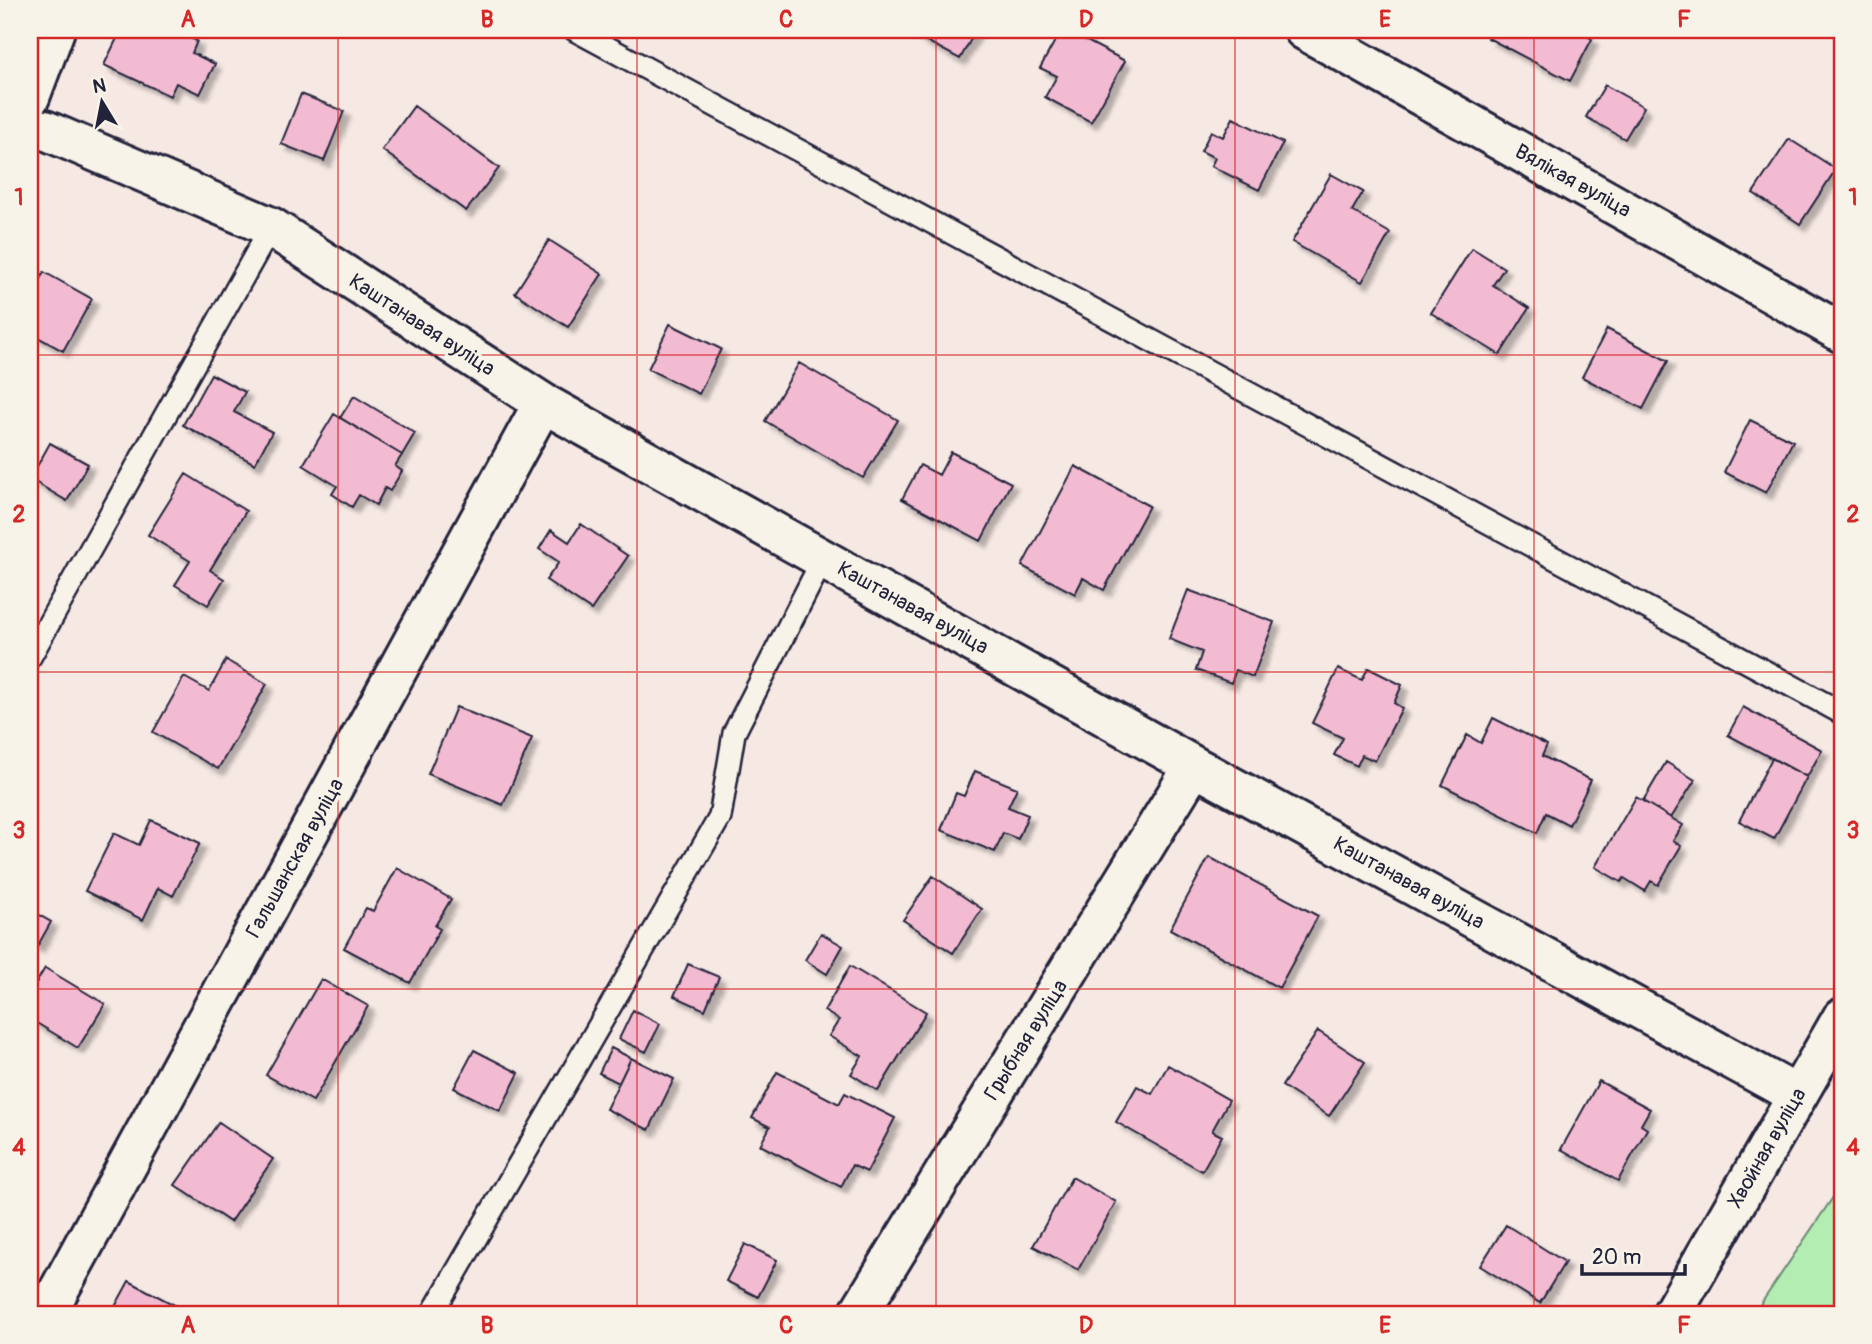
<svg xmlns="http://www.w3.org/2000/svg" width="1872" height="1344" font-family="Pangolin,sans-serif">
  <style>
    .green { fill: #b3edb2; stroke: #6a8876; stroke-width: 2 }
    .building { fill: #f3bbd1; stroke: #22223b; stroke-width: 2; filter: url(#shadow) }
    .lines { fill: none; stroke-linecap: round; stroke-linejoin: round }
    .lane-casing { stroke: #22223b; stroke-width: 26 }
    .street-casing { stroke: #22223b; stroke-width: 44 }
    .lane { stroke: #f7f3e8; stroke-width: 21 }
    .street { stroke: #f7f3e8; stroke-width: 38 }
    .grid { fill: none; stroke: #d62828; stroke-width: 2; stroke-opacity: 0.55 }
    .labels { text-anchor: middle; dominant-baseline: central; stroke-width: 7; stroke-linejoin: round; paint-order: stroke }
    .street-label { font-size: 21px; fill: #22223b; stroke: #f7f3e8 }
    .neatline { fill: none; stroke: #d62828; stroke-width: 2.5 }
    .grid-label { font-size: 23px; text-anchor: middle; font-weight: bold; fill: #d62828 }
  </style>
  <defs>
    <filter id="shadow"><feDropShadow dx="6" dy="6" stdDeviation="2" flood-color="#0004"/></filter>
  </defs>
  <rect width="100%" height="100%" fill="#f6e8e3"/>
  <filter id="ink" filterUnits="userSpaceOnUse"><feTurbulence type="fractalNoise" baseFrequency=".0143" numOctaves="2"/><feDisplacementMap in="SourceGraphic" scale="14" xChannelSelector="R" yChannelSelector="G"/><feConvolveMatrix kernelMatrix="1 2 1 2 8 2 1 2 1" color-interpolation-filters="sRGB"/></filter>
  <g filter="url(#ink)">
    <path class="green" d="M 1842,1184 L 1842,1314 L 1754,1314 Z"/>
    <path class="building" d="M 121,30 L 173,30 L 197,41 L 192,53 L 215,64 L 200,94 L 176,83 L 170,96 L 104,65 Z
      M 906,30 L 976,30 L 960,59 Z
      M 1061,30 L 1066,30 L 1125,61 L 1091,122 L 1045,97 L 1057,76 L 1040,68 Z
      M 1492,30 L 1586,30 L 1584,34 L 1592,39 L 1570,81 L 1488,38 Z
      M 1605,85 L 1644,107 L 1625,139 L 1586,117 Z
      M 301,94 L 344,111 L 324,161 L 281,144 Z
      M 414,106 L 499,168 L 466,211 L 382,150 Z
      M 1233,118 L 1283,143 L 1259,190 L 1211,166 L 1215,158 L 1201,151 L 1211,131 L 1223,137 Z
      M 1789,139 L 1836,169 L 1800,224 L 1753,193 Z
      M 1331,174 L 1363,192 L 1352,211 L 1390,233 L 1362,282 L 1292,242 Z
      M 549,240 L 602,274 L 568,327 L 515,293 Z
      M 1472,248 L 1504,268 L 1493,285 L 1529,308 L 1500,355 L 1431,313 Z
      M 44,272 L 92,299 L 63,351 L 30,333 L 30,298 Z
      M 670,324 L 721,349 L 699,394 L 648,369 Z
      M 1607,329 L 1668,361 L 1643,409 L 1582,377 Z
      M 799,363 L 898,420 L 863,478 L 765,421 Z
      M 211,374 L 245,392 L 234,412 L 272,432 L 255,464 L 183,425 Z
      M 354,396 L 415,433 L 402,455 L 340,418 Z
      M 334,414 L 402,455 L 395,466 L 402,471 L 390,491 L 385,488 L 376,505 L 359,495 L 352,507 L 332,494 L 337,486 L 303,465 Z
      M 1750,420 L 1793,441 L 1766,493 L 1724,472 Z
      M 50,443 L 88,464 L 67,501 L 30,479 Z
      M 951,452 L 1011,483 L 981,541 L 902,499 L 920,465 L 939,475 Z
      M 1075,466 L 1149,506 L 1104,590 L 1083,578 L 1075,594 L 1022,566 Z
      M 186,474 L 246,511 L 210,570 L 224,579 L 208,605 L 175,585 L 190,561 L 148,535 Z
      M 581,524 L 628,556 L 591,610 L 546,580 L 559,562 L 539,549 L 551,530 L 569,542 Z
      M 1188,590 L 1274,622 L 1253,677 L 1236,670 L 1231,683 L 1196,670 L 1202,652 L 1169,639 Z
      M 226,660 L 267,684 L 218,769 L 153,732 L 184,677 L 209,691 Z
      M 1368,668 L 1402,685 L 1394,703 L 1402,708 L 1375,761 L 1362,755 L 1357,766 L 1334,755 L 1343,738 L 1312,723 L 1338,669 L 1362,680 Z
      M 456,707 L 532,738 L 503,805 L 428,774 Z
      M 1743,707 L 1822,750 L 1807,777 L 1728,735 Z
      M 1493,718 L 1547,745 L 1542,756 L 1591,780 L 1569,825 L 1546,813 L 1537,833 L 1442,785 L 1467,735 L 1481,743 Z
      M 1772,758 L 1807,777 L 1774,839 L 1739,821 Z
      M 1666,762 L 1695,780 L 1671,818 L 1643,801 Z
      M 975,771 L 1017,788 L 1008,807 L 1028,815 L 1018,839 L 1003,833 L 995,852 L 941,830 L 956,793 L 964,796 Z
      M 1636,797 L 1683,825 L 1673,841 L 1681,846 L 1658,885 L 1651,881 L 1645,891 L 1624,878 L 1621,882 L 1595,867 Z
      M 151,820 L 200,843 L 173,896 L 158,888 L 143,920 L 85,891 L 114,833 L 139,845 Z
      M 1209,857 L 1318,916 L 1279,988 L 1170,929 Z
      M 397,868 L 451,899 L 435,926 L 440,929 L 410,983 L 344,948 L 366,908 L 373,911 Z
      M 933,876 L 982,909 L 953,953 L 903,920 Z
      M 30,910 L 51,922 L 37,947 L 30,943 Z
      M 821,933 L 843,946 L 827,974 L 805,960 Z
      M 688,964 L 719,977 L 705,1010 L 674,996 Z
      M 850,966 L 926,1012 L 878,1091 L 851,1074 L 862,1056 L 829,1036 L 839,1020 L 824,1011 Z
      M 45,968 L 105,1004 L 78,1048 L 30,1019 L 30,993 Z
      M 321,979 L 368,1006 L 313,1101 L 266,1075 Z
      M 633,1010 L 660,1024 L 646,1052 L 619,1039 Z
      M 1318,1031 L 1365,1062 L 1329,1116 L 1282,1086 Z
      M 611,1048 L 631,1058 L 619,1083 L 599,1073 Z
      M 474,1050 L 519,1073 L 500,1111 L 454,1088 Z
      M 631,1058 L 674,1079 L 649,1130 L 606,1109 Z
      M 1168,1065 L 1229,1100 L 1212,1131 L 1222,1136 L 1202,1171 L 1116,1122 L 1137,1086 L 1152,1094 Z
      M 777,1072 L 839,1104 L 845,1093 L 895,1118 L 867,1172 L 852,1165 L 841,1187 L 760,1145 L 770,1127 L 752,1118 Z
      M 1599,1081 L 1650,1109 L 1641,1125 L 1647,1129 L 1618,1181 L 1561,1149 Z
      M 219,1122 L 273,1159 L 230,1222 L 175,1185 Z
      M 1072,1177 L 1116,1202 L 1078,1270 L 1033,1246 Z
      M 1506,1225 L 1565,1262 L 1540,1303 L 1480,1266 Z
      M 745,1244 L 777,1260 L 758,1297 L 726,1281 Z
      M 129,1281 L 186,1311 L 184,1314 L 111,1314 Z"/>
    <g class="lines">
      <g class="lane-casing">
        <path id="lane" d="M 575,30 L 1842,713
          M 30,657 L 271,227
          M 432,1314 L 720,817 L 734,733 L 824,557"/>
      </g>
      <g class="street-casing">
        <path id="street" d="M 1304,30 L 1842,333
          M 30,97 L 55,30
          M 30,128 L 45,130 L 271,227 L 543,403 L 1194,766 L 1797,1095
          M 46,1314 L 543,403
          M 858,1314 L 1194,766
          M 1672,1314 L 1842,1018"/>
      </g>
      <use href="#lane" class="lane"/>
      <use href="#street" class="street"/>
    </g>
  </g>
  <path class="grid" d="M 338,30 L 338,1314M 637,30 L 637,1314M 936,30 L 936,1314M 1235,30 L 1235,1314M 1534,30 L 1534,1314M 30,355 L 1842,355M 30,672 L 1842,672M 30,989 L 1842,989"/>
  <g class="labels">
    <g class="street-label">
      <text transform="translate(1573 181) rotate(29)">Вялікая вуліца</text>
      <text transform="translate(422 325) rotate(33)">Каштанавая вуліца</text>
      <text transform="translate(913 608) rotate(29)">Каштанавая вуліца</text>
      <text transform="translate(295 858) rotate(-61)">Гальшанская вуліца</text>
      <text transform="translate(1409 883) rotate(29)">Каштанавая вуліца</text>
      <text transform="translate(1026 1040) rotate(-58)">Грыбная вуліца</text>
      <text transform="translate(1767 1148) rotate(-60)">Хвойная вуліца</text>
    </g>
  </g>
  <rect width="1872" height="1344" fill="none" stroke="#f7f3e8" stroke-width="77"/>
  <g transform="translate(102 102) rotate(350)" stroke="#f7f3e8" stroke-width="5" paint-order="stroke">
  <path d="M0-5L12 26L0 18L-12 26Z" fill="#22223b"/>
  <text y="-10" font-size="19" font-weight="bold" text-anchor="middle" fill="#22223b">N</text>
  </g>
  <path d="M1582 1264v10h103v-10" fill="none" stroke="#22223b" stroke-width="3.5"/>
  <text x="1592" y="1264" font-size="21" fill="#22223b" stroke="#f7f3e8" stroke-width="5" paint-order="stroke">20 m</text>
  <rect x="38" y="38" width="1796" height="1268" class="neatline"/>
  <g class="grid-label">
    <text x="188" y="27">A</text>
    <text x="487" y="27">B</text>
    <text x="786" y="27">C</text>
    <text x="1086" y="27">D</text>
    <text x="1385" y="27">E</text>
    <text x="1684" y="27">F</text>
    <text x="19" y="205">1</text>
    <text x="1853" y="205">1</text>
    <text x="19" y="522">2</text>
    <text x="1853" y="522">2</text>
    <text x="19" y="838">3</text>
    <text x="1853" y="838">3</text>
    <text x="19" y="1155">4</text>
    <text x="1853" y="1155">4</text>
    <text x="188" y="1333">A</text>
    <text x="487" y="1333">B</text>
    <text x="786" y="1333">C</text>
    <text x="1086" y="1333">D</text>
    <text x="1385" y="1333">E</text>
    <text x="1684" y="1333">F</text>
  </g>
</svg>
